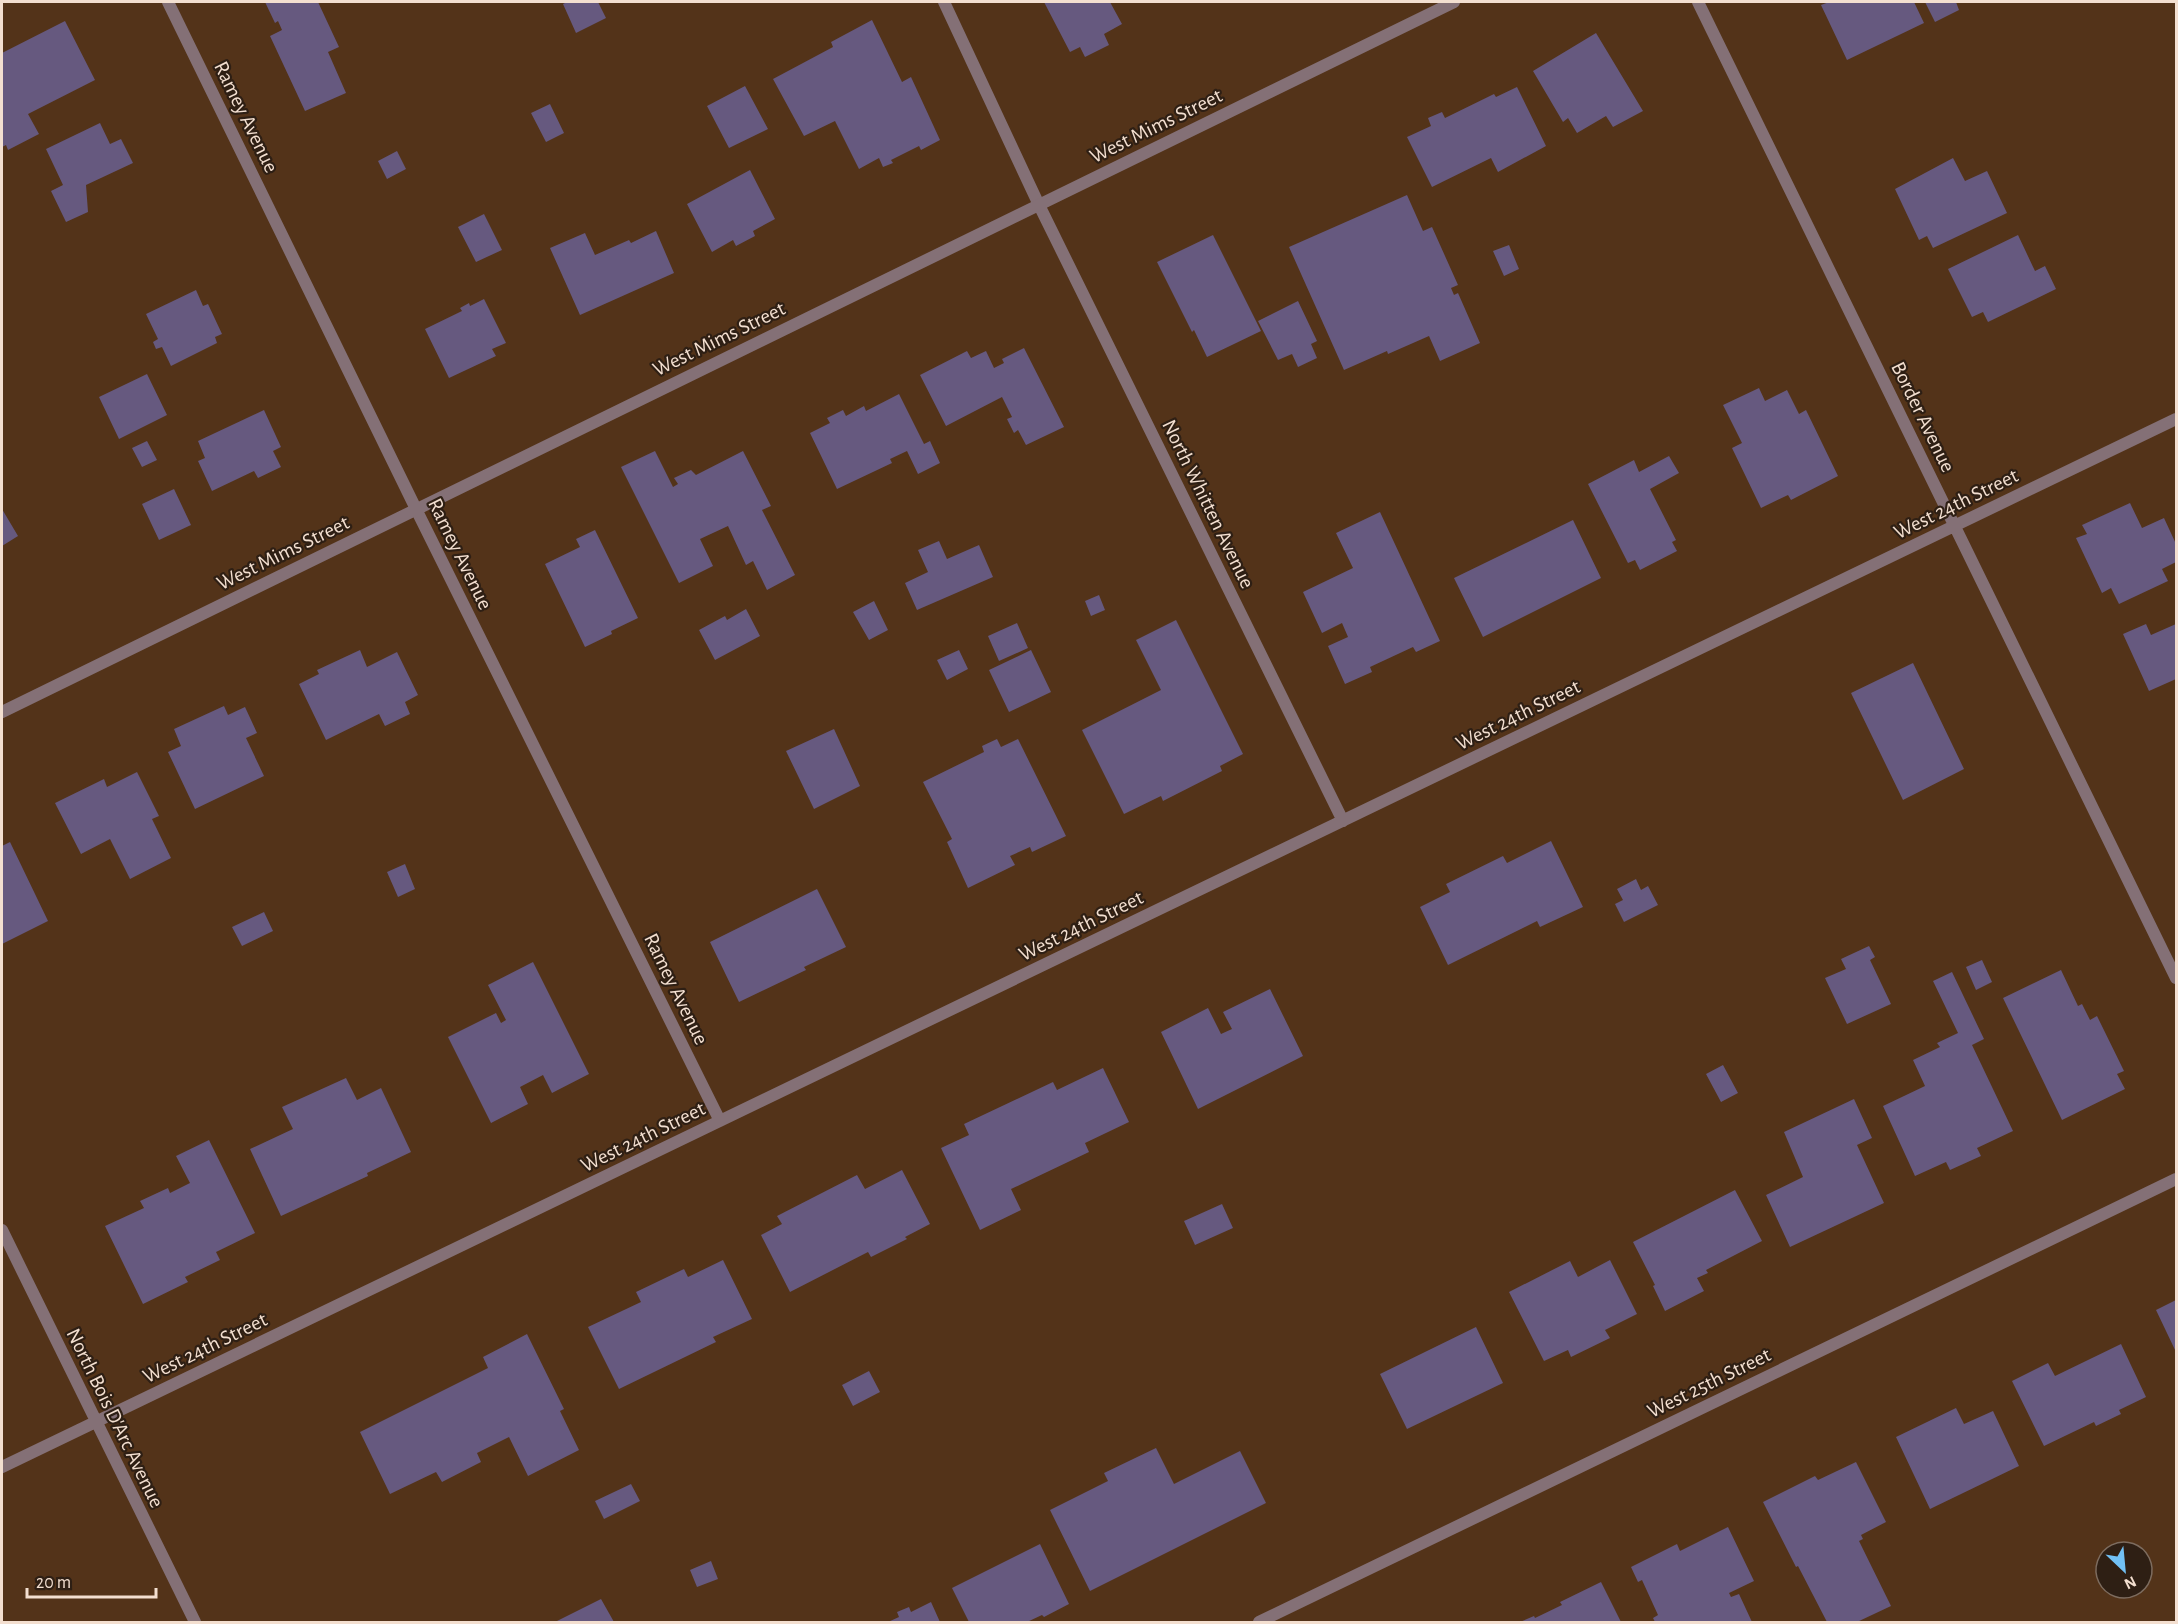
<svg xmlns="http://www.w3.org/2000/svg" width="2178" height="1624" font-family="'Alegreya Sans',sans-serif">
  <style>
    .building { fill: #66597f }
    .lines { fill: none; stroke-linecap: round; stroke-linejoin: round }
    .service { stroke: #847076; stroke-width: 12 }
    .minor { stroke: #847076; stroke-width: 12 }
    .labels { text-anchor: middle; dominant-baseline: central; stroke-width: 4.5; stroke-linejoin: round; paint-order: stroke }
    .street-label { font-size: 21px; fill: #f3dfd0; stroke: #2e1f14 }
  </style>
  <rect width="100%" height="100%" fill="#533319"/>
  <path class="building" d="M 265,2 L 318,2 L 339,47 L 328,52 L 346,93 L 305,111 L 270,36 L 282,30 L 278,21 L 275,23 Z
    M 567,2 L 598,2 L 606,18 L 576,33 L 563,4 Z
    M 1044,2 L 1110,2 L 1122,24 L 1104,34 L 1109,45 L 1085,57 L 1080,47 L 1070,52 Z
    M 1829,2 L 1914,2 L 1924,23 L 1847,60 L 1821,5 Z
    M 1925,2 L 1956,2 L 1959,10 L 1935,22 Z
    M 872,20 L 902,82 L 911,77 L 940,140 L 921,150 L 919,146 L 891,160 L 893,163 L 883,167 L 879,158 L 859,169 L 835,121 L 804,136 L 773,79 L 833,47 L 831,42 Z
    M 65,21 L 95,80 L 28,114 L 39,134 L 8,150 L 6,145 L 2,147 L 2,53 Z
    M 1596,33 L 1643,111 L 1613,127 L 1606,116 L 1577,133 L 1568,118 L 1563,122 L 1533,71 Z
    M 745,86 L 768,129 L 729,148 L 707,106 Z
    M 1517,87 L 1546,146 L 1498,172 L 1491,158 L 1432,187 L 1407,137 L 1431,126 L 1428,118 L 1442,112 L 1445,118 L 1494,94 L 1496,97 Z
    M 550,104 L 564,133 L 546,142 L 531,113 Z
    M 100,123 L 110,144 L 121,139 L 133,163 L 86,185 L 88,212 L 66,222 L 51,191 L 63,185 L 46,149 Z
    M 397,151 L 406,169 L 387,179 L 378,161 Z
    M 1953,158 L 1965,181 L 1987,171 L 2007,213 L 1933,248 L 1927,236 L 1919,240 L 1895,189 Z
    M 750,170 L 775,219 L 753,231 L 755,236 L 736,246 L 733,240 L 712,252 L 687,204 Z
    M 1407,195 L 1423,231 L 1432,227 L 1458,285 L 1451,288 L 1454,295 L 1458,293 L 1480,343 L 1440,361 L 1429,336 L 1388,354 L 1387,351 L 1344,370 L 1289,247 Z
    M 484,214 L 502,250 L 476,262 L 458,227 Z
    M 656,231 L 674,273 L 580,315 L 550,248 L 585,233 L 595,255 L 629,240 L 631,243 Z
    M 1213,235 L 1261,331 L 1207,357 L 1194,330 L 1192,332 L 1157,262 Z
    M 2018,235 L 2035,271 L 2045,266 L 2056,289 L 1988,322 L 1983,312 L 1972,317 L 1948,269 Z
    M 1509,245 L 1519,269 L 1504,276 L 1493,251 Z
    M 196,290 L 203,306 L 208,304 L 222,334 L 215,337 L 217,343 L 171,366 L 162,347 L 156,349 L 153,342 L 158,339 L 146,314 Z
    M 484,299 L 506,343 L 492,349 L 496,356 L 449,378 L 425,329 L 462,311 L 460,308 L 469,303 L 470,306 Z
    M 1298,301 L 1317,341 L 1311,344 L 1317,358 L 1298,367 L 1292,354 L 1278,360 L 1258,321 Z
    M 1024,348 L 1064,427 L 1026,445 L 1018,430 L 1014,433 L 1007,419 L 1012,417 L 1002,397 L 946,426 L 920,375 L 967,351 L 971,358 L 986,351 L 994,368 L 1004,363 L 1002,359 Z
    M 147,374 L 167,415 L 119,439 L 99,397 Z
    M 1759,388 L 1765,401 L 1787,390 L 1799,414 L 1806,410 L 1838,476 L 1791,500 L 1788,495 L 1761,508 L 1732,448 L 1742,443 L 1723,405 Z
    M 899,394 L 924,444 L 930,441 L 940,463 L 918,474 L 907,451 L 890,459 L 892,463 L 837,489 L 810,433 L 830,423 L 827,418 L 843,410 L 846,416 L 864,406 L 866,411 Z
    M 264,410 L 281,447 L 273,451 L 281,467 L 258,478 L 254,471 L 212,491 L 198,461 L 205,458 L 198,441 Z
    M 147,441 L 157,460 L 142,467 L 132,448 Z
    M 655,451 L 673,487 L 678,484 L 674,478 L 691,470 L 696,475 L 743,451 L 771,506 L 762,510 L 795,575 L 767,590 L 753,561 L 746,565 L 728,526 L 700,539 L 713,566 L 679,583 L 621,467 Z
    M 1669,456 L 1679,473 L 1650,489 L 1676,540 L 1672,542 L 1677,551 L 1640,570 L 1635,560 L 1628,563 L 1588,484 L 1634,460 L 1639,472 Z
    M 174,489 L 191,525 L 159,540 L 142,504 Z
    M 2130,503 L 2142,528 L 2164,518 L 2176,544 L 2176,562 L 2162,569 L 2168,581 L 2119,604 L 2111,588 L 2102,593 L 2076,538 L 2087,534 L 2082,525 Z
    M 2,509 L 18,536 L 2,546 Z
    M 1380,512 L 1440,641 L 1416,652 L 1413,647 L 1370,667 L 1372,672 L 1345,684 L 1328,646 L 1348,637 L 1342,623 L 1322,633 L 1303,592 L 1353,568 L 1336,533 Z
    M 1573,520 L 1601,578 L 1483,637 L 1454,578 Z
    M 595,530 L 638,618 L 611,631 L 612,634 L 585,647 L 545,564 L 580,547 L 576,539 Z
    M 939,541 L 947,559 L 979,545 L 993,577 L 917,610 L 905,583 L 928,572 L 918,550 Z
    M 1099,595 L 1105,610 L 1091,616 L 1085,601 Z
    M 874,601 L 888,630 L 869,640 L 853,612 Z
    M 746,609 L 760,636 L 715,660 L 699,630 L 725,616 L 727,620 Z
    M 1176,620 L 1243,754 L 1220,766 L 1222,771 L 1163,801 L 1161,796 L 1124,814 L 1082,730 L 1161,690 L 1136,640 Z
    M 1017,623 L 1028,648 L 999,661 L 988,636 Z
    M 2146,624 L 2151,635 L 2176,624 L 2176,679 L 2149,691 L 2123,634 Z
    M 360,650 L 367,667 L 397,652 L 418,695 L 405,702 L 410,714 L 385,726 L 379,714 L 326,740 L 299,684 L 319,674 L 317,670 Z
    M 959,650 L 968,669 L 947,680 L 937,660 Z
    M 1031,650 L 1051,692 L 1009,712 L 989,670 Z
    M 1913,663 L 1964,769 L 1903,800 L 1851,693 Z
    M 224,706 L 228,715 L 245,707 L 257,733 L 246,738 L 264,776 L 195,809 L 168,752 L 181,746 L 174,729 Z
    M 834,729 L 860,786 L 814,809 L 786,751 Z
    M 997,739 L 1001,747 L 1018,739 L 1066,836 L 1032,852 L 1030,847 L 1010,856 L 1015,865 L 968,888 L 947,842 L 952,839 L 923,782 L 984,752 L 982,746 Z
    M 137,772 L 159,816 L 152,819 L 171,858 L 130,879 L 110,839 L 81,854 L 55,803 L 104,779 L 107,787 Z
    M 1551,841 L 1583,907 L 1540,927 L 1537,921 L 1448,965 L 1420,907 L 1450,892 L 1446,884 L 1503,856 L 1507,863 Z
    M 10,842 L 48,921 L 2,944 L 2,846 Z
    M 405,864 L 415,889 L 398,897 L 387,872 Z
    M 1636,879 L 1641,890 L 1648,886 L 1658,905 L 1624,922 L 1615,904 L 1623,900 L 1617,889 Z
    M 817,889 L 846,947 L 804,967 L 806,970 L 739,1002 L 710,942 Z
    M 264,912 L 273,931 L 242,946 L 232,927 Z
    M 1869,946 L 1875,957 L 1870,960 L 1891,1004 L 1847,1024 L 1825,978 L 1846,969 L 1841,959 Z
    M 1982,960 L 1992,982 L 1976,990 L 1966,967 Z
    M 533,962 L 589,1074 L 552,1093 L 543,1075 L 520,1087 L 528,1104 L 491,1123 L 448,1037 L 496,1013 L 501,1023 L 506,1020 L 488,985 Z
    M 2061,970 L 2078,1006 L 2082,1004 L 2090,1020 L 2097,1016 L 2124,1071 L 2117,1074 L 2125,1089 L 2062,1120 L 2003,998 Z
    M 1952,972 L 1984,1039 L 1972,1045 L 2013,1131 L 1977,1148 L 1981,1156 L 1950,1170 L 1946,1162 L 1915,1176 L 1883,1106 L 1925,1086 L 1913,1060 L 1940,1047 L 1937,1043 L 1958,1033 L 1933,981 Z
    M 1270,989 L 1303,1056 L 1198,1109 L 1161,1032 L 1208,1008 L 1221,1034 L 1232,1029 L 1223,1012 Z
    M 1723,1065 L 1738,1093 L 1721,1102 L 1706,1074 Z
    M 1103,1068 L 1129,1122 L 1085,1143 L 1089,1152 L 1011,1189 L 1021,1210 L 980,1230 L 941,1148 L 969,1135 L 964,1124 L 1053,1082 L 1057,1090 Z
    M 346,1078 L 357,1100 L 381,1088 L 411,1152 L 367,1173 L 368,1176 L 281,1216 L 250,1149 L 293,1129 L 282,1107 Z
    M 1854,1099 L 1872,1138 L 1857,1145 L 1884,1203 L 1790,1247 L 1766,1195 L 1803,1177 L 1784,1132 Z
    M 209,1140 L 255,1233 L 216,1252 L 220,1260 L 185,1277 L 188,1282 L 143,1304 L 105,1226 L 144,1208 L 140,1201 L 168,1188 L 170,1193 L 190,1183 L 176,1156 Z
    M 902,1170 L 930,1224 L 905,1237 L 907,1239 L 871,1257 L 868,1252 L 790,1292 L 761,1235 L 782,1224 L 777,1216 L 857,1175 L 865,1189 Z
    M 1735,1190 L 1762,1241 L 1706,1270 L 1708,1273 L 1697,1278 L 1704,1291 L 1665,1311 L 1653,1286 L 1655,1285 L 1633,1242 Z
    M 1222,1204 L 1233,1228 L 1195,1245 L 1184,1221 Z
    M 723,1260 L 752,1319 L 713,1337 L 716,1342 L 619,1389 L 588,1327 L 641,1302 L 636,1292 L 684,1269 L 688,1277 Z
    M 1610,1260 L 1637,1314 L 1605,1330 L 1610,1338 L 1571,1357 L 1568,1350 L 1544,1361 L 1509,1292 L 1570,1261 L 1578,1277 Z
    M 2176,1300 L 2176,1352 L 2156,1310 Z
    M 1476,1327 L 1503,1383 L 1407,1429 L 1380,1374 Z
    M 527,1334 L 564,1409 L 560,1411 L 579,1450 L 528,1476 L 509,1437 L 477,1453 L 481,1462 L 442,1482 L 436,1472 L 390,1494 L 360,1432 L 488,1368 L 483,1357 Z
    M 2121,1344 L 2146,1397 L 2119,1410 L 2121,1414 L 2096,1426 L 2094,1422 L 2044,1446 L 2012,1381 L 2048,1363 L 2055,1376 Z
    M 869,1371 L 880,1392 L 853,1406 L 842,1385 Z
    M 1956,1408 L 1964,1424 L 1993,1411 L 2019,1466 L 1930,1509 L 1896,1437 Z
    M 1156,1448 L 1174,1484 L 1240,1451 L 1266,1503 L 1090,1591 L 1050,1510 L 1108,1481 L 1104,1473 Z
    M 1856,1462 L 1886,1522 L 1861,1535 L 1863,1539 L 1859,1541 L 1891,1606 L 1857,1622 L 1827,1622 L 1798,1566 L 1796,1567 L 1763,1502 L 1815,1476 L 1818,1480 Z
    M 631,1484 L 640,1501 L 604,1519 L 595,1501 Z
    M 1728,1527 L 1754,1581 L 1729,1593 L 1731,1597 L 1739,1594 L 1752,1622 L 1655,1622 L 1653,1618 L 1658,1615 L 1642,1580 L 1638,1582 L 1631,1567 L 1677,1544 L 1680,1551 Z
    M 1040,1544 L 1069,1604 L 1044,1617 L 1042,1615 L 1027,1622 L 969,1622 L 952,1588 Z
    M 711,1561 L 718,1579 L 697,1587 L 690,1570 Z
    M 1601,1582 L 1621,1622 L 1520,1622 L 1534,1616 L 1535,1618 L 1562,1605 L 1560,1602 Z
    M 601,1599 L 614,1622 L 558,1622 L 557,1621 Z
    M 931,1602 L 940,1622 L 888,1622 L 899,1617 L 897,1612 L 909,1607 L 911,1612 Z"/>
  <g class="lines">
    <path class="service" d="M 944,2 L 1039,205"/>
    <path class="minor" d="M 168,2 L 416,509 L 720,1121
      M 1698,2 L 2176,978
      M 1039,205 L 1343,821
      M 2,712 L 1454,2
      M 2,1230 L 195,1622
      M 2,1467 L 2176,419
      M 1259,1622 L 2176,1179"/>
  </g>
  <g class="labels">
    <g class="street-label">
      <text transform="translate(246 117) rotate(64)">Ramey Avenue</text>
      <text transform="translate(1156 126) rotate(-26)">West Mims Street</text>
      <text transform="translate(719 339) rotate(-26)">West Mims Street</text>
      <text transform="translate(1923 417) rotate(64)">Border Avenue</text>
      <text transform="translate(1208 504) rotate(64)">North Whitten Avenue</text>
      <text transform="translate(1956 504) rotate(-26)">West 24th Street</text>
      <text transform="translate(283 553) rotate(-26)">West Mims Street</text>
      <text transform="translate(460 554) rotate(64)">Ramey Avenue</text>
      <text transform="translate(1518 715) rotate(-26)">West 24th Street</text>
      <text transform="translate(1081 926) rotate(-26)">West 24th Street</text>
      <text transform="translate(676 989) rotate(64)">Ramey Avenue</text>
      <text transform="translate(643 1137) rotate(-26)">West 24th Street</text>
      <text transform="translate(205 1348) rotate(-26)">West 24th Street</text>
      <text transform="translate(1709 1383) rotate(-26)">West 25th Street</text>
      <text transform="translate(115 1418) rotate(64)">North Bois D'Arc Avenue</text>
    </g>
  </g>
  <rect width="2178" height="1624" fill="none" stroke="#f3dfd0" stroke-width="6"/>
  <g transform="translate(2124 1570) rotate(154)"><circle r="28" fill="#2e1f14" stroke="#7d6c5f" stroke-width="1.5"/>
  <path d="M0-4.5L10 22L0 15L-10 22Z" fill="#72c1f5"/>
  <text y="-9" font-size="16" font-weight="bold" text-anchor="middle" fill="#f3dfd0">N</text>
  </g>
  <path d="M27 1588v9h129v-9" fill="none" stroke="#f3dfd0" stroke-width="3"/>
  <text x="36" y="1588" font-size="18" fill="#f3dfd0" stroke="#2e1f14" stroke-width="4.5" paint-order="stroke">20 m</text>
</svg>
